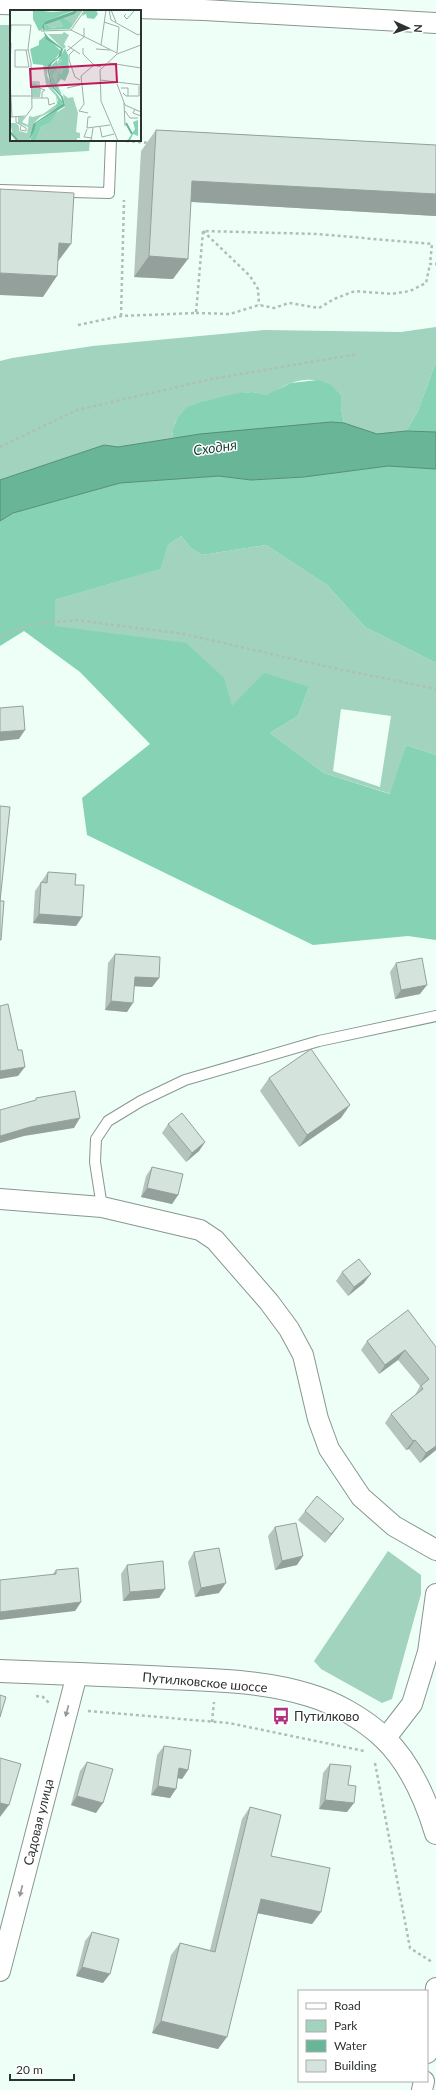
<svg xmlns="http://www.w3.org/2000/svg" width="436" height="2090" font-family="Lato,sans-serif">
  <style>
    .green { fill: #a1d3be; fill-rule: evenodd }
    .forest { fill: #85d2b4 }
    .water { fill: #68b598; stroke: #568e79 }
    .lines { fill: none; stroke-linecap: round; stroke-linejoin: round }
    .service-casing { stroke: #889790; stroke-width: 12 }
    .minor-casing { stroke: #889790; stroke-width: 22 }
    .secondary-casing { stroke: #889790; stroke-width: 24 }
    .path { stroke: #b0beb8; stroke-width: 2.5; stroke-dasharray: 3 3; stroke-linecap: butt }
    .service { stroke: #fff; stroke-width: 10 }
    .minor { stroke: #fff; stroke-width: 20 }
    .secondary { stroke: #fff; stroke-width: 22 }
    .wall { fill: #b6c4be }
    .shaded-wall { fill: #94a09b }
    .building { fill: #d4e4dd; stroke: #94a09b }
    .oneway { fill: #969898 }
    .labels { text-anchor: middle; dominant-baseline: central; stroke-width: 3; stroke-linejoin: round; paint-order: stroke }
    .street-label { font-size: 13px; fill: #2c3230; stroke: #fff }
    .poi-label { font-size: 13px; fill: #2c3230; stroke: #fff; text-anchor: start }
    .water-label { font-size: 14px; font-style: italic; fill: #1b3f32; stroke: #fff }
    .inset-river { fill: none; stroke: #68b598; stroke-width: 2 }
    .inset-road { fill: none; stroke: #a0ada8; stroke-width: 1 }
    .view { fill: #c2185b; fill-opacity: 0.15; stroke: #c2185b; stroke-width: 2 }
    .inset-edge { fill: none; stroke: #2c3230; stroke-width: 2 }
  </style>
  <rect width="100%" height="100%" fill="#eefff8"/>
  <path class="green" d="M 0,25 L 11,25 L 11,140 L 90,140 L 89,151 L 0,156 Z
    M 436,327 L 436,362 L 417,413 L 406,431 L 377,434 L 344,423 L 341,409 L 341,395 C 322,377 306,376 282,387 C 278,389 271,394 266,395 C 262,395 257,393 254,392 C 245,392 235,395 226,397 C 198,402 175,404 172,439 L 118,447 L 104,445 L 0,480 L 0,361 L 12,358 L 93,346 L 264,330 L 401,332 Z
    M 181,536 L 191,548 L 202,555 L 266,545 L 327,585 L 365,627 L 436,663 L 436,755 L 406,745 L 391,794 L 324,773 L 270,733 L 298,716 L 309,687 L 231,707 L 55,626 L 55,600 L 159,569 L 168,545 ZM 341,709 L 391,716 L 380,787 L 333,771 Z
    M 388,1551 L 421,1575 L 421,1594 L 392,1699 L 382,1703 L 321,1669 L 314,1661 Z"/>
  <path class="forest" d="M 436,362 L 436,432 L 406,431 L 417,413 Z
    M 318,380 L 331,385 L 341,395 L 341,409 L 344,423 L 331,422 L 172,439 L 173,429 L 178,417 L 187,407 L 200,402 L 239,393 L 253,392 L 266,395 L 291,383 Z
    M 388,466 L 436,469 L 436,663 L 365,627 L 327,585 L 266,545 L 202,555 L 191,548 L 181,536 L 168,545 L 160,569 L 55,600 L 55,626 L 186,643 L 224,678 L 232,706 L 264,673 L 309,687 L 298,716 L 270,733 L 324,773 L 390,794 L 406,745 L 436,755 L 436,940 L 408,936 L 313,945 L 87,835 L 82,798 L 150,744 L 80,672 L 24,631 L 0,646 L 0,521 L 13,513 L 120,483 L 219,476 L 251,480 L 304,477 Z"/>
  <path class="water" d="M 331,422 L 344,423 L 377,434 L 406,431 L 436,432 L 436,469 L 388,466 L 304,477 L 251,480 L 219,476 L 120,483 L 13,513 L 0,521 L 0,480 L 104,445 L 118,447 L 200,434 Z"/>
  <g class="lines">
    <g class="service-casing">
      <path id="service" d="M 0,190 L 109,193 L 111,140
        M 102,1207 L 95,1162 L 96,1139 L 108,1121 L 141,1101 L 185,1080 L 319,1041 L 436,1016"/>
    </g>
    <g class="minor-casing">
      <path id="minor" d="M 0,4 L 204,10 L 436,23
        M 0,1199 L 102,1207 L 200,1230 L 215,1240 L 269,1302 L 289,1329 L 303,1355 L 318,1419 L 329,1449 L 361,1497 L 394,1526 L 436,1550
        M 385,1739 L 412,1704 L 428,1652 L 436,1594
        M 0,1971 L 77,1674
        M 427,2053 L 436,1988
        M 422,2090 L 424,2081"/>
    </g>
    <g class="secondary-casing">
      <path id="secondary" d="M 0,1671 C 56,1673 113,1675 169,1678 C 215,1680 265,1681 309,1695 C 336,1703 364,1719 384,1738 C 410,1763 426,1800 436,1833"/>
    </g>
    <path class="path" d="M 126,141 L 150,143
      M 203,231 L 250,276 L 258,289 L 259,305
      M 196,313 L 230,314 L 259,305 L 274,308 L 289,303 L 319,308 L 334,299 L 355,291 L 392,294 L 410,291 L 426,283 L 430,264
      M 121,316 L 124,200
      M 78,325 L 121,316 L 196,313 L 203,231 L 317,234 L 432,244 L 430,264 L 436,264
      M 0,447 L 77,410 L 212,379 L 357,354
      M 0,637 L 28,625 L 76,620 L 184,634 L 324,666 L 436,689
      M 36,1696 L 43,1697 L 49,1703
      M 88,1711 L 229,1723 L 364,1751
      M 212,1722 L 214,1702
      M 375,1763 L 410,1948 L 432,1962"/>
    <use href="#service" class="service"/>
    <use href="#minor" class="minor"/>
    <use href="#secondary" class="secondary"/>
  </g>
  <path class="wall" d="M 156,130 L 436,145 L 436,216 L 191,202 L 173,279 L 134,277 L 141,151 Z
    M 48,872 L 75,885 L 82,917 L 76,926 L 33,923 L 35,891 Z
    M 115,954 L 159,978 L 152,987 L 135,986 L 127,1012 L 105,1010 L 108,963 Z
    M 396,963 L 420,994 L 395,999 L 390,972 Z
    M 269,1078 L 341,1118 L 299,1147 L 260,1091 Z
    M 168,1124 L 205,1142 L 199,1151 L 186,1162 L 162,1133 Z
    M 152,1167 L 178,1195 L 172,1204 L 141,1197 L 146,1176 Z
    M 342,1272 L 364,1283 L 348,1296 L 336,1281 Z
    M 367,1341 L 436,1347 L 436,1450 L 420,1463 L 409,1449 L 406,1450 L 385,1423 L 391,1414 L 415,1395 L 420,1386 L 398,1360 L 379,1374 L 361,1350 Z
    M 305,1511 L 337,1528 L 325,1543 L 298,1520 Z
    M 275,1527 L 297,1565 L 275,1570 L 268,1536 Z
    M 194,1552 L 219,1593 L 195,1597 L 188,1562 Z
    M 127,1565 L 165,1589 L 159,1598 L 123,1601 L 121,1574 Z
    M 56,1570 L 81,1602 L 75,1611 L 52,1575 Z
    M 164,1746 L 188,1770 L 182,1779 L 178,1778 L 170,1798 L 151,1795 L 157,1755 Z
    M 87,1762 L 96,1813 L 71,1805 L 80,1771 Z
    M 330,1764 L 348,1785 L 347,1812 L 319,1809 L 323,1773 Z
    M 250,1807 L 271,1856 L 321,1912 L 312,1924 L 258,1913 L 218,2049 L 152,2033 L 171,1955 L 180,1943 L 210,1950 L 242,1819 Z
    M 92,1932 L 103,1983 L 76,1976 L 85,1941 Z"/>
  <path class="shaded-wall" d="M 192,181 L 436,194 L 436,216 L 177,201 Z
    M 59,243 L 71,244 L 56,264 Z
    M 149,256 L 188,259 L 173,279 L 134,277 Z
    M 0,273 L 57,276 L 43,297 L 0,295 Z
    M 25,730 L 19,739 L 0,741 L 0,732 Z
    M 39,914 L 82,917 L 76,926 L 33,923 Z
    M 135,977 L 159,978 L 152,987 L 129,986 Z
    M 427,985 L 420,994 L 395,999 L 401,990 Z
    M 111,1001 L 133,1003 L 127,1012 L 105,1010 Z
    M 25,1067 L 18,1076 L 0,1079 L 0,1071 Z
    M 350,1105 L 341,1118 L 299,1147 L 307,1135 Z
    M 80,1118 L 74,1128 L 24,1136 L 0,1143 L 0,1136 L 30,1127 Z
    M 205,1142 L 199,1151 L 186,1162 L 192,1153 Z
    M 147,1188 L 178,1195 L 172,1204 L 141,1197 Z
    M 371,1274 L 364,1283 L 348,1296 L 354,1287 Z
    M 405,1350 L 398,1360 L 379,1374 L 385,1365 Z
    M 415,1440 L 409,1449 L 406,1450 L 413,1441 Z
    M 436,1446 L 436,1450 L 420,1463 L 426,1453 Z
    M 344,1519 L 337,1528 L 325,1543 L 331,1534 Z
    M 303,1556 L 297,1565 L 275,1570 L 282,1561 Z
    M 226,1583 L 219,1593 L 195,1597 L 201,1588 Z
    M 165,1589 L 159,1598 L 123,1601 L 130,1592 Z
    M 81,1602 L 75,1611 L 0,1620 L 0,1612 Z
    M 179,1768 L 188,1770 L 182,1779 L 173,1777 Z
    M 158,1786 L 176,1789 L 170,1798 L 151,1795 Z
    M 77,1796 L 103,1803 L 96,1813 L 71,1805 Z
    M 325,1800 L 354,1803 L 347,1812 L 319,1809 Z
    M 0,1803 L 9,1805 L 0,1817 Z
    M 261,1899 L 321,1912 L 312,1924 L 252,1912 Z
    M 82,1967 L 110,1974 L 103,1983 L 76,1976 Z
    M 161,2021 L 227,2037 L 218,2049 L 152,2033 Z"/>
  <path class="building" d="M 156,130 L 436,145 L 436,194 L 192,181 L 188,259 L 149,256 Z
    M 0,189 L 74,193 L 71,244 L 59,243 L 57,276 L 0,273 Z
    M 23,706 L 25,730 L 0,732 L 0,708 Z
    M 0,806 L 10,807 L 0,901 L 4,901 L 1,940 L 0,940 Z
    M 48,872 L 76,874 L 75,885 L 84,885 L 82,917 L 39,914 L 41,882 L 47,883 Z
    M 115,954 L 160,957 L 159,978 L 135,977 L 133,1003 L 111,1001 Z
    M 422,958 L 427,985 L 401,990 L 396,963 Z
    M 8,1004 L 18,1050 L 22,1050 L 25,1067 L 0,1071 L 0,1006 Z
    M 311,1049 L 350,1105 L 307,1135 L 269,1078 Z
    M 75,1091 L 80,1118 L 30,1127 L 0,1136 L 0,1110 L 36,1100 L 36,1098 Z
    M 182,1113 L 205,1142 L 192,1153 L 168,1124 Z
    M 152,1167 L 183,1174 L 178,1195 L 147,1188 Z
    M 359,1259 L 371,1274 L 354,1287 L 342,1272 Z
    M 408,1310 L 436,1347 L 436,1446 L 426,1453 L 415,1440 L 413,1441 L 391,1414 L 423,1389 L 421,1386 L 429,1379 L 405,1350 L 385,1365 L 367,1341 Z
    M 317,1496 L 344,1519 L 331,1534 L 305,1511 Z
    M 296,1523 L 303,1556 L 282,1561 L 275,1527 Z
    M 219,1548 L 226,1583 L 201,1588 L 194,1552 Z
    M 163,1561 L 165,1589 L 130,1592 L 127,1565 Z
    M 78,1568 L 81,1602 L 0,1612 L 0,1580 L 56,1574 L 56,1570 Z
    M 0,1695 L 6,1697 L 0,1717 Z
    M 164,1746 L 191,1750 L 188,1770 L 179,1768 L 176,1789 L 158,1786 Z
    M 0,1758 L 21,1764 L 9,1805 L 0,1803 Z
    M 87,1762 L 113,1769 L 103,1803 L 77,1796 Z
    M 330,1764 L 351,1766 L 348,1785 L 356,1786 L 354,1803 L 325,1800 Z
    M 250,1807 L 281,1815 L 271,1856 L 330,1868 L 321,1912 L 261,1899 L 227,2037 L 161,2021 L 180,1943 L 215,1952 Z
    M 92,1932 L 119,1939 L 110,1974 L 82,1967 Z"/>
  <defs><path id="oneway-solid" d="M-6-.8H1V-3.2L6.5 0L1 3.2V.8H-6Z"/></defs>
  <g class="oneway">
    <use href="#oneway-solid" transform="translate(67 1711) rotate(105)"/>
    <use href="#oneway-solid" transform="translate(21 1891) rotate(104)"/>
  </g>
  <defs>
    <g id="bus-bare" transform="scale(1.38)"><path d="M-5-6H5V4H4V6H2V4H-2V6H-4V4H-5ZM-3.5-4V0h7V-4ZM-3.5 1.2v1.5H-2V1.2ZM2 1.2v1.5H3.5V1.2Z" fill="#b1317e" stroke="#fff" stroke-width="2.5" paint-order="stroke"/></g>
  </defs>
  <g fill-rule="evenodd">
    <use href="#bus-bare" x="281" y="1716"/>
  </g>
  <g class="labels">
    <g class="street-label">
      <text transform="translate(205 1682) rotate(5)">Путилковское шоссе</text>
      <text transform="translate(38 1822) rotate(-76)">Садовая улица</text>
    </g>
    <g class="poi-label">
      <text x="294" y="1716">Путилково</text>
    </g>
    <g class="water-label">
      <text transform="translate(215 447) rotate(-8)">Сходня</text>
    </g>
  </g>
  <g transform="translate(10 10)">
    <rect width="131" height="131" fill="#eefff8"/>
    <path d="M 69,0 L 73,0 L 61,18 L 61,14 L 54,8 L 68,3 ZM 48,9 L 53,16 L 41,18 L 37,14 L 34,16 L 35,14 ZM 54,22 L 59,25 L 54,34 L 56,37 L 53,39 L 38,24 L 52,24 ZM 49,49 L 52,51 L 50,55 L 53,59 L 46,73 L 43,65 ZM 33,55 L 38,59 L 37,65 L 47,88 L 48,93 L 45,100 L 30,107 L 23,114 L 19,131 L 10,131 L 3,125 L 0,113 L 6,113 L 9,116 L 9,121 L 17,123 L 18,117 L 8,113 L 8,107 L 16,107 L 12,112 L 18,115 L 19,106 L 23,107 L 33,104 L 47,94 L 46,86 L 36,75 ZM 22,73 L 27,73 L 31,80 L 30,87 L 22,87 ZM 53,84 L 58,88 L 63,87 L 68,103 L 66,122 L 70,123 L 70,128 L 67,128 L 67,131 L 26,131 L 31,117 L 40,113 L 44,104 L 55,97 Z" fill="#a1d3be"/>
    <path d="M 23,0 L 42,2 L 65,0 L 36,11 L 32,20 L 29,21 L 23,9 ZM 67,0 L 69,0 L 68,3 L 54,8 L 62,14 L 60,19 L 34,20 L 34,16 L 37,14 L 41,18 L 53,16 L 48,9 L 65,4 ZM 75,0 L 86,0 L 88,4 L 84,9 L 77,8 L 76,4 L 72,6 ZM 35,26 L 51,41 L 38,59 L 33,55 L 23,54 L 20,39 L 29,35 L 29,31 ZM 55,38 L 58,45 L 59,62 L 55,71 L 51,69 L 47,74 L 52,85 L 42,75 L 39,58 L 47,50 L 48,56 L 43,65 L 46,73 L 49,62 L 51,64 L 53,59 L 49,54 L 52,51 L 49,49 ZM 43,79 L 53,92 L 52,97 L 45,100 L 48,90 ZM 48,100 L 40,113 L 31,117 L 26,131 L 20,131 L 26,113 ZM 128,110 L 128,126 L 123,124 L 120,131 L 117,131 L 125,119 L 123,112 Z" fill="#85d2b4"/>
    <path d="M 67,0 L 65,4 L 34,15 L 34,22 L 39,28 L 53,39 L 51,46 L 42,53 L 39,60 L 42,75 L 53,87 L 55,96 L 26,113 L 24,121 L 19,131 L 23,114 L 53,94 L 51,87 L 41,76 L 38,62 L 38,55 L 48,47 L 51,39 L 36,29 L 32,16 L 36,11 Z" fill="#68b598"/>
    <path class="inset-river" d="M 116,113 L 122,124M 0,122 L 8,131"/>
    <path class="inset-road" d="M 99,0 L 101,10 L 128,25 L 131,23M 101,0 L 106,12M 116,4 L 114,6 L 117,9 L 124,1M 94,12 L 109,17 L 107,43M 0,15 L 21,15 L 18,39 L 21,53 L 22,98 L 16,106 L 0,107M 61,20 L 75,0M 31,21 L 61,20 L 107,43M 0,33 L 1,15M 91,35 L 96,0M 58,36 L 70,44M 73,38 L 73,44 L 84,55M 86,39 L 100,40M 16,40 L 19,57 L 5,57 L 5,40 L 18,40M 64,40 L 59,45 L 59,50 L 65,67 L 70,70M 57,41 L 74,27 L 74,18M 99,53 L 131,58M 0,57 L 1,33M 0,69 L 2,107M 90,70 L 131,75M 21,72 L 29,72 L 29,78 L 35,80 L 32,82 L 32,88 L 22,88M 107,74 L 115,95 L 131,102M 57,78 L 70,75M 111,78 L 118,78 L 118,86M 113,83 L 116,86 L 129,86 L 129,76M 0,86 L 21,86M 32,88 L 38,88 L 39,95 L 45,93M 114,93 L 115,116M 125,99 L 123,103 L 131,106M 115,101 L 120,108 L 128,108M 78,103 L 69,101 L 74,94 L 71,66 L 84,55 L 91,57M 6,107 L 6,112 L 16,118 L 16,121 L 10,120 L 11,116M 81,107 L 78,107 L 77,118 L 100,115M 90,117 L 92,127 L 104,124M 77,119 L 74,127 L 82,128M 81,131 L 83,118M 108,131 L 91,91 L 90,60 L 107,44 L 131,35"/>
    <path class="view" d="M 106,54 L 107,72 L 21,77 L 20,59 Z"/>
    <rect width="131" height="131" class="inset-edge"/>
  </g>
  <rect x="298" y="1990" width="130" height="92" fill="#ffffff" stroke="#abadac"/>
  <rect x="306" y="2003" width="20" height="6" fill="#ffffff" stroke="#abadac"/>
  <text x="334" y="2010" font-size="12" fill="#2c3230">Road</text>
  <rect x="306" y="2020" width="20" height="12" fill="#a1d3be" stroke="#abadac"/>
  <text x="334" y="2030" font-size="12" fill="#2c3230">Park</text>
  <rect x="306" y="2040" width="20" height="12" fill="#68b598" stroke="#abadac"/>
  <text x="334" y="2050" font-size="12" fill="#2c3230">Water</text>
  <rect x="306" y="2060" width="20" height="12" fill="#d4e4dd" stroke="#abadac"/>
  <text x="334" y="2070" font-size="12" fill="#2c3230">Building</text>
  <g transform="translate(408 28) rotate(93)" stroke="#ffffff" stroke-width="3" paint-order="stroke">
  <path d="M0-3L7 15L0 10L-7 15Z" fill="#2c3230"/>
  <text y="-6" font-size="11" font-weight="bold" text-anchor="middle" fill="#2c3230">N</text>
  </g>
  <path d="M10 2074v6h64v-6" fill="none" stroke="#2c3230" stroke-width="2"/>
  <text x="16" y="2074" font-size="12" fill="#2c3230" stroke="#ffffff" stroke-width="3" paint-order="stroke">20 m</text>
</svg>
